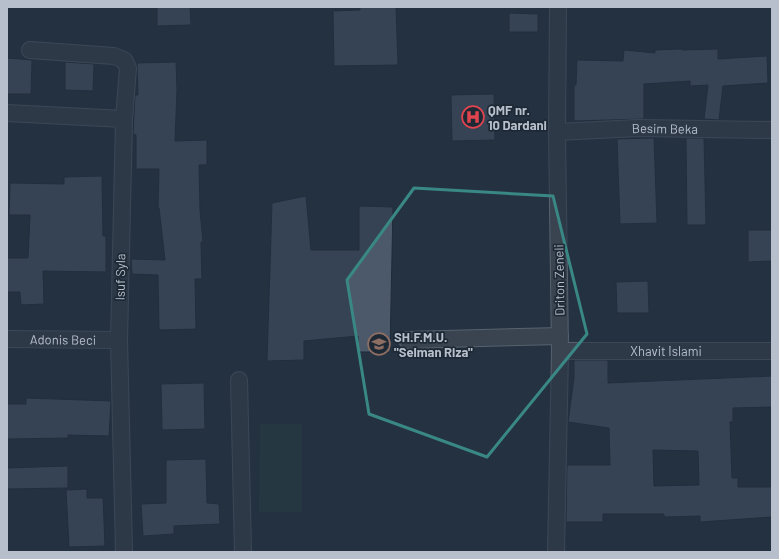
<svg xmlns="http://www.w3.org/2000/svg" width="779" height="559" font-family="Barlow,sans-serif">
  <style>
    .grass { fill: #274042 }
    .building { fill: #4b596b; stroke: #202b38; fill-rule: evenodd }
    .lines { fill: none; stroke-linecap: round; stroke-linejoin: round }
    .street-casing { stroke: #57626e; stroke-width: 18 }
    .street { stroke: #3a4451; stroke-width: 16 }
    .marked { fill: none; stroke: #398885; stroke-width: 3; stroke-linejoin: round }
    .labels { text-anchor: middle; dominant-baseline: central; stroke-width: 3.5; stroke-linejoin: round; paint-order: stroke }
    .poi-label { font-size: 13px; font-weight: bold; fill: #b6bfcb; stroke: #1e2936; text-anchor: start }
    .street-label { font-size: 13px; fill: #b6bfcb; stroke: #1e2936 }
  </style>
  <rect width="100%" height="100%" fill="#253242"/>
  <path class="grass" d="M 260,424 L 302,424 L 302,512 L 259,512 Z"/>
  <path class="building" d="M 157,7 L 190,7 L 191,25 L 157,26 Z
    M 360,7 L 396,7 L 398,65 L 334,66 L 333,11 L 360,10 Z
    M 509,13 L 538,14 L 538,32 L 509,32 Z
    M 681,49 L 682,50 L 718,49 L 718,59 L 767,56 L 768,83 L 723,86 L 719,120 L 704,119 L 708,85 L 690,86 L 690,81 L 644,84 L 644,119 L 574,121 L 574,85 L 576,85 L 577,60 L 623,61 L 624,50 L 655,53 L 655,50 Z
    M 7,58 L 32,60 L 31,94 L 7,94 Z
    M 65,62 L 94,64 L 93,91 L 65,90 Z
    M 176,62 L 177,90 L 175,141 L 207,140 L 207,165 L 199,165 L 200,210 L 203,242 L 201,242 L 202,279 L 195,279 L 196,329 L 159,330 L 158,275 L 132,274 L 131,259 L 165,260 L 159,208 L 158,208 L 159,169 L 136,169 L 136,135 L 133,134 L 135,95 L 138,95 L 137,63 Z
    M 494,94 L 495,140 L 452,141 L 451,95 Z
    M 654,138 L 657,223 L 620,224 L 617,139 Z
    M 686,138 L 704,138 L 706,225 L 687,225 Z
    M 102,176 L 103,236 L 106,236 L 106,272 L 43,271 L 44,304 L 21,305 L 20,292 L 7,292 L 7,258 L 28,258 L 30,215 L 9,215 L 10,183 L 64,184 L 64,177 Z
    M 306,196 L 311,250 L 359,250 L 359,206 L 393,207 L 390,352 L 358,352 L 358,336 L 304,341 L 304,360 L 267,361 L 272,203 Z
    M 748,230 L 772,230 L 772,261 L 748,262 Z
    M 648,281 L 649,313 L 617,313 L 616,282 Z
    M 574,360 L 608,360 L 608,383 L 772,376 L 772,407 L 733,408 L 733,422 L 730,422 L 732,478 L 738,478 L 738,487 L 772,487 L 772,517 L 700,522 L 700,516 L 664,517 L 664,514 L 603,514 L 603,522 L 566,522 L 567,465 L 610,465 L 609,428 L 568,422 L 574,378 ZM 653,450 L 698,451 L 699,485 L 654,486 Z
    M 204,383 L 205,429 L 162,430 L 161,384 Z
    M 26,398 L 111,401 L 109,436 L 68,435 L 68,438 L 7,439 L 7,404 L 26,404 Z
    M 206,459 L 207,503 L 219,504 L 220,524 L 174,526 L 174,534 L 143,536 L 141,504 L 166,503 L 166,460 Z
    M 68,466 L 68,488 L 7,489 L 7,468 Z
    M 87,489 L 87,498 L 103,498 L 105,546 L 69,547 L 66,490 Z"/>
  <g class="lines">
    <g class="street-casing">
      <g id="street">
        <path d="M 30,50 L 114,56 L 124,60 L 128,68 L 124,119"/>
        <path d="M 7,113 L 124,119 L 119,340 L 124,552"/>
        <path id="s1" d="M 557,132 L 638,128 L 772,130"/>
        <path id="s2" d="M 7,339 L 119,340"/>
        <path d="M 407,340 L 560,336"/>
        <path id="s3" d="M 560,351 L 772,351"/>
        <path d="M 239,380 L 243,552"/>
        <path d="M 556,552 L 560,351 L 557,132 L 558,7"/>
      </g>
    </g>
    <use href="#street" class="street"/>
  </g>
  <path d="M0 0H779V559H0ZM 414,188 L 553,196 L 587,334 L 487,457 L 369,414 L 347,280 Z" fill="#253242" fill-opacity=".55" fill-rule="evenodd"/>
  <path class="marked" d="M 414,188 L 553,196 L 587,334 L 487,457 L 369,414 L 347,280 Z"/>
  <defs>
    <g id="hospital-ring" transform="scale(1.15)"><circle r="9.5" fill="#1e2936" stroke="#e0444e" stroke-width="1.5"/><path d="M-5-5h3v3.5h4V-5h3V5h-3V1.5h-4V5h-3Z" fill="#e0444e"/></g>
    <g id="school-ring" transform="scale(1.15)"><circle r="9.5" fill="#1e2936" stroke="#8d6e63" stroke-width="1.5"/><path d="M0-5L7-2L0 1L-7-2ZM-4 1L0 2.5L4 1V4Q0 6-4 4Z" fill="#8d6e63"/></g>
  </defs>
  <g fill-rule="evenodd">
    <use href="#hospital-ring" x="473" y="117"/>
    <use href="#school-ring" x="379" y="344"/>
  </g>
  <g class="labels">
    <g class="poi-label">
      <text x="488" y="110">QMF nr.<tspan x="488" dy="15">10 Dardani</tspan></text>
      <text x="394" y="337">SH.F.M.U.<tspan x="394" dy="15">"Selman Riza"</tspan></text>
    </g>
    <g class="street-label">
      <text stroke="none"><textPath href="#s1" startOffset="108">Besim Beka</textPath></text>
      <text transform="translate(120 277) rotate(-89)">Isuf Syla</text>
      <text transform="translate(559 280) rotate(-91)">Driton Zeneli</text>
      <text stroke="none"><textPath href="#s2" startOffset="56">Adonis Beci</textPath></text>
      <text stroke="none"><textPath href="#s3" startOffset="106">Xhavit Islami</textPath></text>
    </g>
  </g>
  <rect width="779" height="559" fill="none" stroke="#b6bfcb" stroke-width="16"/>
</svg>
